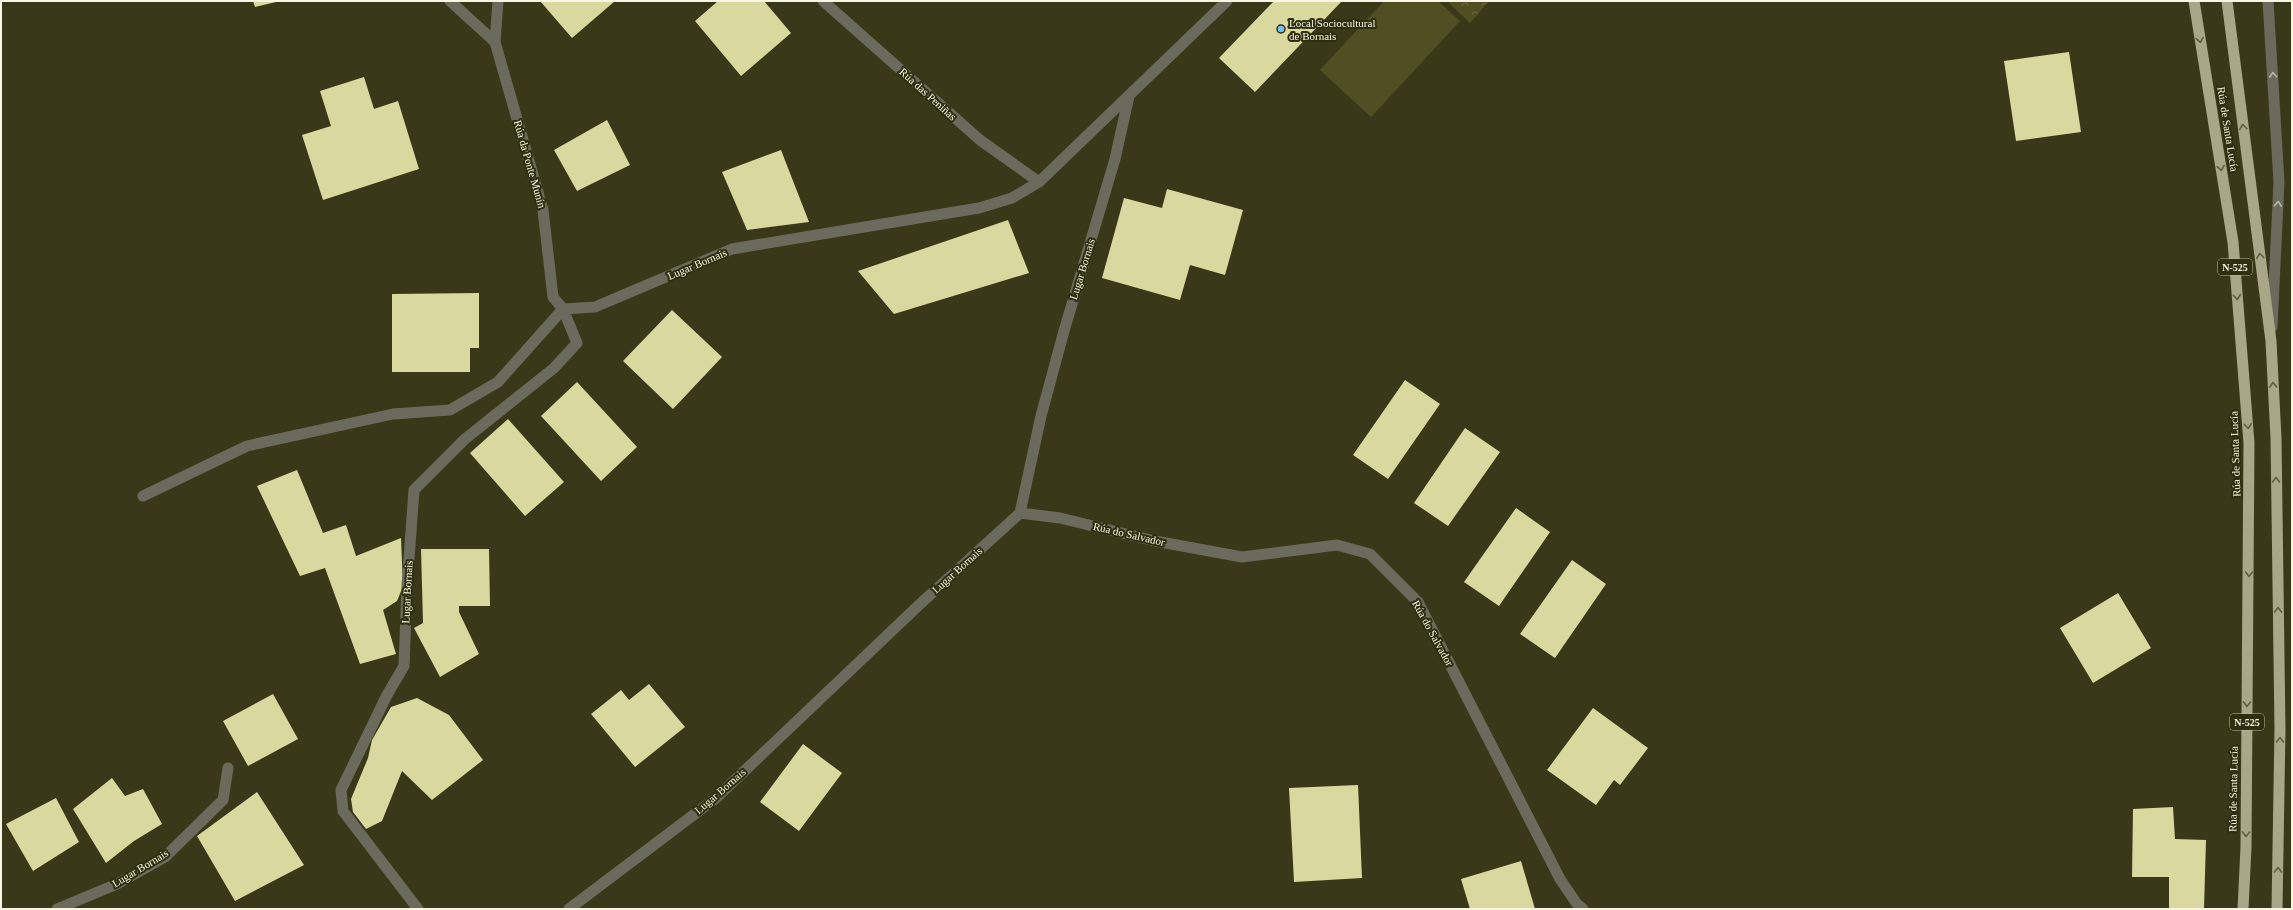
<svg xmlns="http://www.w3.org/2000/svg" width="2293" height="910" font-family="Georgia,serif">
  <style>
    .park { fill: url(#park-crowns) }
    .pitch { fill: #504f22 }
    .building { fill: #d9d89f }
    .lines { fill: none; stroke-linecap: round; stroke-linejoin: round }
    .service { stroke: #6b6b5d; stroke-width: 11 }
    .minor { stroke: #6b6b5d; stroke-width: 11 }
    .trunk { stroke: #a8a888; stroke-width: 11 }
    .oneway { stroke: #5f5f3f }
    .oneway2 { stroke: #b7b7a7 }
    .poi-dot { fill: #73c1f6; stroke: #2f2e0f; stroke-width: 1.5 }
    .labels { text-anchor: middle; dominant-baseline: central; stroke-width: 4; stroke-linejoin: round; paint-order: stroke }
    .shield { fill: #2f2e0f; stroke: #babaa3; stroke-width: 1 }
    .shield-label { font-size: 10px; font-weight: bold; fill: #f6f6e3 }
    .poi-label { font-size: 11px; fill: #f6f6e3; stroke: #2f2e0f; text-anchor: start }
    .street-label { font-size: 11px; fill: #f6f6e3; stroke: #2f2e0f }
  </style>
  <defs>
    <pattern id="park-crowns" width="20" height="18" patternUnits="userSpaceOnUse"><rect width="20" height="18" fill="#504f22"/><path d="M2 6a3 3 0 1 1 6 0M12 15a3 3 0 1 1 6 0" fill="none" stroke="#6a6942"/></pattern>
  </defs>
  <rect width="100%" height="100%" fill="#39391a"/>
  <path class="park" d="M 1447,1 L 1489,1 L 1470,23 Z"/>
  <path class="pitch" d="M 1384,1 L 1438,1 L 1460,21 L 1371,117 L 1320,70 Z"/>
  <path class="building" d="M 253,1 L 276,1 L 276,2 L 255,7 Z
    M 540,1 L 615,1 L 572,38 Z
    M 718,1 L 764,1 L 791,33 L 741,76 L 695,21 Z
    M 1274,1 L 1342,1 L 1255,92 L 1219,58 Z
    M 2069,52 L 2081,132 L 2016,141 L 2004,61 Z
    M 364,77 L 374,109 L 398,101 L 419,169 L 323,200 L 302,135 L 331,126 L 320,91 Z
    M 607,120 L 630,165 L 577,191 L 554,150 Z
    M 781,150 L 809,222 L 747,230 L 722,172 Z
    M 1167,189 L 1243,210 L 1225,275 L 1190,265 L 1180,300 L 1102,278 L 1124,198 L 1162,208 Z
    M 1008,220 L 1029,273 L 894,314 L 858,271 Z
    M 479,293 L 479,348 L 470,348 L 470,372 L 392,372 L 392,294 Z
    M 672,310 L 722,357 L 673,409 L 623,361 Z
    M 1405,380 L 1440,404 L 1388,479 L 1353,455 Z
    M 577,382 L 637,447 L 601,481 L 541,416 Z
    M 508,419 L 564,482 L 525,516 L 470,453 Z
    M 1465,428 L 1500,452 L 1448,526 L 1414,503 Z
    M 297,470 L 323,533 L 346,525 L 356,556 L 401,538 L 403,586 L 397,601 L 383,610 L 396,654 L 360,664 L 325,568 L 300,576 L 257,486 Z
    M 1516,508 L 1550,532 L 1499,606 L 1464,582 Z
    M 421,549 L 489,549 L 490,606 L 459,606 L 459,612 L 479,654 L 440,677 L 414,628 L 423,623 Z
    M 1572,560 L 1606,584 L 1555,658 L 1520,634 Z
    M 2118,593 L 2151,648 L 2093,683 L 2060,628 Z
    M 649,684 L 685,727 L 635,767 L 591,714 L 621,690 L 629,700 Z
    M 273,694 L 298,739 L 248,766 L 223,721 Z
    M 417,698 L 449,715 L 483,760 L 432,800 L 402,771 L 382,821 L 366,829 L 353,812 L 351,799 L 368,758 L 372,740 L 391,707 Z
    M 1593,708 L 1648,748 L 1620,785 L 1614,780 L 1596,805 L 1547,770 Z
    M 803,744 L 842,773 L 799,831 L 760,802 Z
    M 112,778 L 125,796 L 143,789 L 162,824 L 134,841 L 106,863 L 73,809 Z
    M 1358,785 L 1362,878 L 1294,882 L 1289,788 Z
    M 257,792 L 304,865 L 235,901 L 197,836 Z
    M 56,798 L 79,842 L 33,871 L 6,824 Z
    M 2173,807 L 2175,839 L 2206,840 L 2204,909 L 2169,909 L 2169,877 L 2132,877 L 2133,809 Z
    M 1521,861 L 1535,909 L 1470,909 L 1461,879 Z"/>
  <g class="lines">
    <path class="service" d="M 2268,1 L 2279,182 L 2272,327"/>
    <path class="minor" d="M 450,1 L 495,42
      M 823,1 L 980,140 L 1039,182
      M 143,496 L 247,446 L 393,414 L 450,410 L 498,382 L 563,309 L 595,307 L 732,249 L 979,208 L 1012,198 L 1039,182 L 1227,1
      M 1020,513 L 1060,518 L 1155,541 L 1242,557 L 1337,545 L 1370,554 L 1418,602 L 1560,879 L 1577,904 L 1583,909
      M 57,909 L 117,884 L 165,857 L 223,800 L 228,768
      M 418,909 L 343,811 L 341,790 L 387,695 L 404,666 L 407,586 L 414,490 L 465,439 L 554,368 L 577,343 L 563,309 L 553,297 L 543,210 L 495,42 L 498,1
      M 569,909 L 716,798 L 919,605 L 1020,513 L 1041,416 L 1064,331 L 1115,159 L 1129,96"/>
    <path class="trunk" d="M 2194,1 L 2233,242 L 2249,443 L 2246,847 L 2243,909
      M 2227,1 L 2271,341 L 2276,438 L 2280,729 L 2277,909"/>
  </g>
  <defs><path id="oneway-chevron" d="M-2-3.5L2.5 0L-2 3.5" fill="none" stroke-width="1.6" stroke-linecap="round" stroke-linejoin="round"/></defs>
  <g class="oneway">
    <use href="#oneway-chevron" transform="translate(2200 40) rotate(81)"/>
    <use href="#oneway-chevron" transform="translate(2243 127) rotate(-97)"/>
    <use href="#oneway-chevron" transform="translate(2221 168) rotate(81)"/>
    <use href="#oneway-chevron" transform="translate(2260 256) rotate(-97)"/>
    <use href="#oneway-chevron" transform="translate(2237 297) rotate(85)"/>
    <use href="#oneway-chevron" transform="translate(2273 385) rotate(-93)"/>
    <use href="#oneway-chevron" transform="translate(2248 426) rotate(85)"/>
    <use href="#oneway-chevron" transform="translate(2276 480) rotate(-90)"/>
    <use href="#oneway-chevron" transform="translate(2249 574) rotate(91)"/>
    <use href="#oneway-chevron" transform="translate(2278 610) rotate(-91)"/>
    <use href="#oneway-chevron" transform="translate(2247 704) rotate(91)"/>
    <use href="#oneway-chevron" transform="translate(2280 740) rotate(-89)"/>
    <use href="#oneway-chevron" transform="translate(2246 834) rotate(91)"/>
    <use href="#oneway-chevron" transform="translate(2278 870) rotate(-89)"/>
  </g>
  <g class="oneway2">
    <use href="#oneway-chevron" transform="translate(2273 75) rotate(-93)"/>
    <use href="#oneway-chevron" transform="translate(2278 204) rotate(-87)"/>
  </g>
  <circle class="poi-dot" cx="1281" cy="29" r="4"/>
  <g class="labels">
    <g class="shield">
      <rect x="2218" y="259" width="34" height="16" rx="3"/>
      <rect x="2230" y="714" width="34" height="16" rx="3"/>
    </g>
    <g class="shield-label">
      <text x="2235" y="267">N-525</text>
      <text x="2247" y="722">N-525</text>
    </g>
    <g class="poi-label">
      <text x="1289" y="23">Local Sociocultural<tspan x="1289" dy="13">de Bornais</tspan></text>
    </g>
    <g class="street-label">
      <text transform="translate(928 94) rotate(42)">Rúa das Peniñas</text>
      <text transform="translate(2228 129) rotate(81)">Rúa de Santa Lucía</text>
      <text transform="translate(530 164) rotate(74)">Rúa da Ponte Munín</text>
      <text transform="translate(697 264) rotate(-23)">Lugar Bornais</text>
      <text transform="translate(1082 269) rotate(-73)">Lugar Bornais</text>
      <text transform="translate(2235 454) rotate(-92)">Rúa de Santa Lucía</text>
      <text transform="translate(1129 534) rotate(13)">Rúa do Salvador</text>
      <text transform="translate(957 570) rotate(-42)">Lugar Bornais</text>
      <text transform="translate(407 592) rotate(-87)">Lugar Bornais</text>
      <text transform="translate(1433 633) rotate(61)">Rúa do Salvador</text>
      <text transform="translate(2233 789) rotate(-89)">Rúa de Santa Lucía</text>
      <text transform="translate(720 791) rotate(-41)">Lugar Bornais</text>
      <text transform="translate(140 868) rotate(-31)">Lugar Bornais</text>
    </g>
  </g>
  <rect width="2293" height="910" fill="none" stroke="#f6f6e3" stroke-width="4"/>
</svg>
